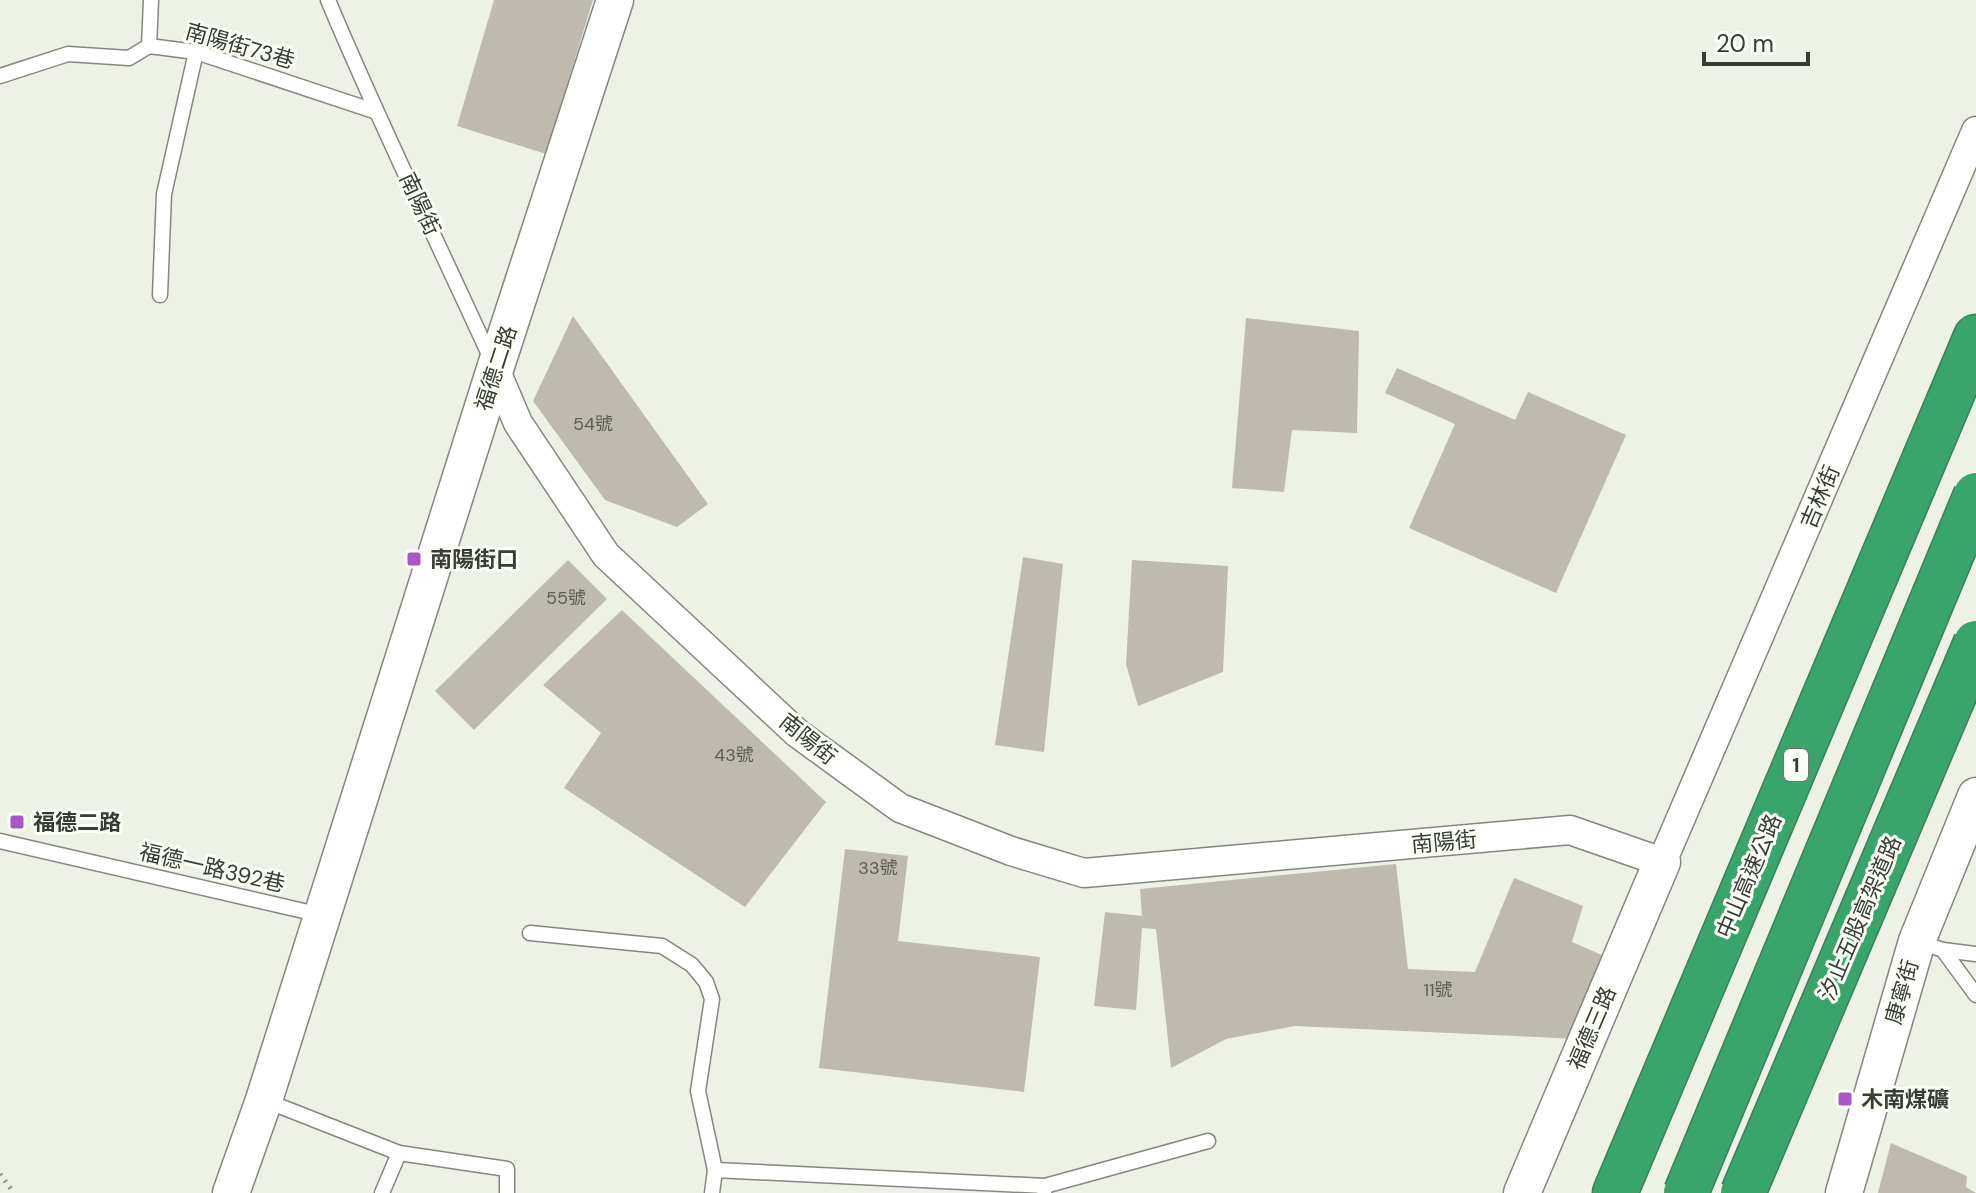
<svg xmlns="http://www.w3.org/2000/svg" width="1976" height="1193" font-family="'DM Sans','Noto Sans TC',sans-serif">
  <rect width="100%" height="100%" fill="#eef2e6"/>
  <g fill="#bfbaaf">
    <path d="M494 0H593L546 154 457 126Z"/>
    <path d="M573 316 708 504 677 527 605 500 533 401Z"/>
    <path d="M1246 318 1359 331 1357 433 1292 430 1284 492 1232 488Z"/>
    <path d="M1397 368 1515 420 1528 392 1626 435 1556 593 1409 528 1455 424 1385 393Z"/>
    <path d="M1023 557 1063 564 1044 752 995 745Z"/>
    <path d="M568 560 607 599 474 730 435 691Z"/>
    <path d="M1132 560 1228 566 1223 672 1138 706 1126 664Z"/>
    <path d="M622 610 826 802 745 907 564 788 601 733 543 685Z"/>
    <path d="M845 849 908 856 898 941 1040 957 1024 1092 819 1068Z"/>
    <path d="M1396 864 1408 969 1475 972 1514 878 1583 906 1572 942 1611 959 1579 1039 1295 1026 1226 1039 1171 1068 1156 929 1142 928 1136 1010 1094 1006 1105 912 1142 916 1140 889Z"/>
    <path d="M1891 1143 1967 1176 1966 1187 1976 1193H1878Z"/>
  </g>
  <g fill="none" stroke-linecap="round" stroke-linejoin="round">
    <g stroke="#84877d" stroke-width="17">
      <g id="service">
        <path d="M328 0C379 122 437 241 492 361"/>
        <path d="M149 46 151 0"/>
        <path d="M0 76 68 54 129 58 149 46 196 52 374 111"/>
        <path d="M160 295 164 194 196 52"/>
        <path d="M0 841 321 915"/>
        <path d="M530 933 662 946 692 965 706 982 712 999 698 1091 715 1170"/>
        <path d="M1917 941 1943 950 1976 995"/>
        <path d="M1943 950 1976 954"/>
        <path d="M264 1100 399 1153 507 1169V1193"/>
        <path d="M1045 1186 1208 1141"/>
        <path d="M382 1193 399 1153"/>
        <path d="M712 1193 715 1170 1045 1186 1044 1193"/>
      </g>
    </g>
    <g stroke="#84877d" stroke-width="31">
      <path id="minor" d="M495 369 518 423 606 555 797 733 900 808 1011 851 1084 873 1570 830 1662 862 1976 131"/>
    </g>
    <g stroke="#84877d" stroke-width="39">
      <g id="tertiary">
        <path d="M231 1193 264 1100 495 369 615 0"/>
        <path d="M1522 1193 1662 862"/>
        <path d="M1844 1193 1917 941 1976 796"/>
      </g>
    </g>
    <g stroke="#3a8058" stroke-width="47">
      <path id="motorway" d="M1615 1193 1976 337"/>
    </g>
    <path stroke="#90938a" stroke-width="5" stroke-dasharray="2 6" stroke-linecap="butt" d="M0 1174 14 1193"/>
    <use href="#service" stroke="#fff" stroke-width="14"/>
    <use href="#minor" stroke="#fff" stroke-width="28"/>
    <use href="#tertiary" stroke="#fff" stroke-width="36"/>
    <use href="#motorway" stroke="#3aa56a" stroke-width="44"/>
    <g stroke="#3a8058" stroke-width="47" stroke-linecap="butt">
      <g id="motorway-bridge">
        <path d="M1686 1193 1976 495"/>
        <path d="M1743 1193 1976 643"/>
      </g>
    </g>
    <use href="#motorway-bridge" stroke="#3aa56a" stroke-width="44"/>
  </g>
  <g fill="#a757c7" stroke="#fbfff5" stroke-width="3">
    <rect x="406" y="551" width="16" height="16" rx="4"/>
    <rect x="9" y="814" width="16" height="16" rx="4"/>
    <rect x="1837" y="1091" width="16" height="16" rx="4"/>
  </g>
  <g text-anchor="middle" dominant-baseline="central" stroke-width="6" stroke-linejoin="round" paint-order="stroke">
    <g font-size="18" fill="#5a5b54">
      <text x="593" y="424">54號</text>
      <text x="566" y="598">55號</text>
      <text x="734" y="755">43號</text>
      <text x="878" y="868">33號</text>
      <text x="1438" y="990">11號</text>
    </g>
    <rect fill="#fbfff5" stroke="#73766f" stroke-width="2" x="1784" y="749" width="24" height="32" rx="6"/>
    <g font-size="20" font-weight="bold" fill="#393b36">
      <text x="1796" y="765">1</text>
    </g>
    <g font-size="22" fill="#393b36" stroke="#fbfff5">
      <text transform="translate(240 46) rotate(16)">南陽街73巷</text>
      <text transform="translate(420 204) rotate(65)">南陽街</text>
      <text transform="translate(496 368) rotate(-72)">福德二路</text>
      <text transform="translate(1820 497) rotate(-67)">吉林街</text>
      <text transform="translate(808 739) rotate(39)">南陽街</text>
      <text transform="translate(1444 842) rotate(-5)">南陽街</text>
      <text transform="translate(212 868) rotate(13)">福德一路392巷</text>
      <text transform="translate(1749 876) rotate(-67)">中山高速公路</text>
      <text transform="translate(1860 918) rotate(-67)">汐止五股高架道路</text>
      <text transform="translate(1902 992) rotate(-74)">康寧街</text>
      <text transform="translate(1592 1028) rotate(-67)">福德三路</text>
    </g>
    <g font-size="22" font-weight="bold" fill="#393b36" stroke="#fbfff5" text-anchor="start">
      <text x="430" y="559">南陽街口</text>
      <text x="33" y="822">福德二路</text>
      <text x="1861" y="1099">木南煤礦</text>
    </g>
  </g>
  <path d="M1704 52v12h104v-12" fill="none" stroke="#393b36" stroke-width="4"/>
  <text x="1716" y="52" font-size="24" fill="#393b36" stroke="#fbfff5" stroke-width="6" paint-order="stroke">20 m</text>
</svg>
